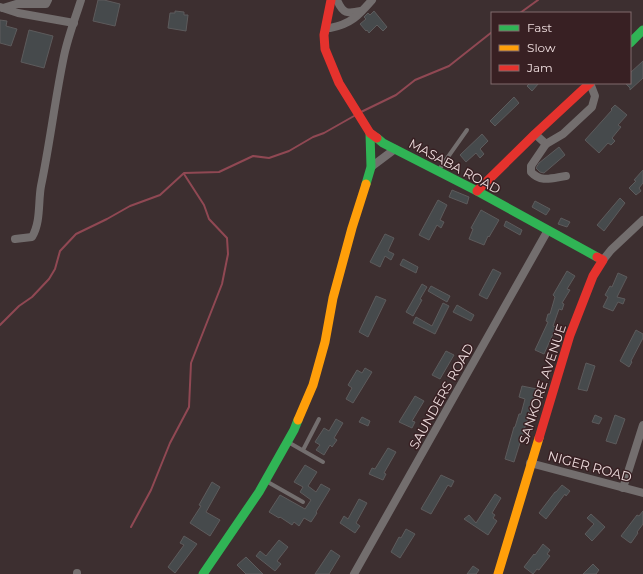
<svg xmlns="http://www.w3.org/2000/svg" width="643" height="574" font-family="Montserrat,sans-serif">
  <rect width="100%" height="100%" fill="#3d2f30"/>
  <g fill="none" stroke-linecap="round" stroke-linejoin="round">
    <g stroke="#904853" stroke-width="2">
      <path d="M520 13 538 0"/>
      <path d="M361 112 396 95 415 80 449 66 492 32"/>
      <path d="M0 325 19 306 32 297 49 279 55 269 60 251 76 234 107 219 130 206 160 195 184 173 219 172 253 156 269 158 289 151 313 137 324 133 354 116"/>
      <path d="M131 527 151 490 170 443 189 407 191 363 222 284 228 254 227 238 209 219 204 205 184 174"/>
    </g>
  </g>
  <g fill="#464a4c" stroke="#5d5b5c">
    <path d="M98 0H104L120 4 115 26 93 21Z"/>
    <path d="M175 11 184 12V15H188L186 31 168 28 170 13H175Z"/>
    <path d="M374 11 387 27 383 31 377 25 369 33 367 30 366 31 360 24 366 19 364 17 368 13 370 15Z"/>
    <path d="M0 20 7 21 6 26 17 29 11 46 0 43Z"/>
    <path d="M29 30 53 36 44 68 21 62Z"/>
    <path d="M643 61V78L630 90V88L625 83H630V73Z"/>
    <path d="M530 83H539L532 91 527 86Z"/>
    <path d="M514 97 519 103 495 126 490 121Z"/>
    <path d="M615 105 627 115 618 125 621 127 612 138 615 141 611 145 608 143 599 153 585 140 612 110 611 109Z"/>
    <path d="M482 134 488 141 480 149 484 154 480 158 476 153 466 162 460 155Z"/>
    <path d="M559 147 565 155 544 173 540 172 536 168 539 163Z"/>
    <path d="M643 170V183L639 188 641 191 636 195 629 188 636 181 634 180Z"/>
    <path d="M452 190 469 197 467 204 449 197Z"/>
    <path d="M620 198 625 203 604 231 597 225Z"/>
    <path d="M438 200 447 205 440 220 444 222 441 228 437 225 429 240 419 235Z"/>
    <path d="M535 201 550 209 546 215 532 207Z"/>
    <path d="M481 210 499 220 489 237 488 236 484 245 469 239 473 229 471 228Z"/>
    <path d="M561 218 570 222 567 227 558 224Z"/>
    <path d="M506 221 522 230 520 235 504 226Z"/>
    <path d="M385 234 394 238 388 251 394 254 391 260 385 256 380 267 370 262Z"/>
    <path d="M403 259 418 267 416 273 400 265Z"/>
    <path d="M493 269 501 273 487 299 479 295Z"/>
    <path d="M567 271 575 276 567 289 570 290 562 303 564 304 562 310 559 309 553 326 556 327 544 354 535 350 548 322 546 321 548 314H550L555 297 553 295Z"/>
    <path d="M618 273 627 277 617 297 625 299 623 304 618 302 613 311 603 307 608 297 605 295 610 286 612 287Z"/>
    <path d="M422 284 427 287 420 299 422 300 413 316 406 312Z"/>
    <path d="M431 286 450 296 447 302 428 291Z"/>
    <path d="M376 296 386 300 368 337 359 332Z"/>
    <path d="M443 303 449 306 435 334 413 323 416 317 432 326Z"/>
    <path d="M457 305 474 315 471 321 453 312Z"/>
    <path d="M636 330 643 334V338L631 361 632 362 629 367 620 361Z"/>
    <path d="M446 351 454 355 440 379 432 375Z"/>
    <path d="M586 363 595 366 587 391 578 389Z"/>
    <path d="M365 368 372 372 353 403 346 399 352 388 348 385 357 370 362 373Z"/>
    <path d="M522 386 537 389 514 462 505 459 514 427H515L519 414H521L525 399 519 397Z"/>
    <path d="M415 396 424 401 412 421 415 422 412 428 399 422Z"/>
    <path d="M595 415 602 418 599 424 592 422Z"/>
    <path d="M615 415 625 419 616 444 606 441Z"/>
    <path d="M362 417 370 421 368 426 359 422Z"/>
    <path d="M336 419 343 423 334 438 337 440 332 447 330 445 324 455 316 450 320 445 315 442 324 428 329 431Z"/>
    <path d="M388 448 396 452 384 473 386 474 383 480 369 474 372 468 375 469Z"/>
    <path d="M305 465 317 472 308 486 316 492 321 484 330 489 316 512 317 513 311 522 304 518 299 526 294 522 292 525 280 517 279 518 269 512 280 495 305 509 311 500 300 492 303 487 294 482Z"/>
    <path d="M441 475 454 481 451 487 448 485 431 514 421 509Z"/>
    <path d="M212 482 220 487 206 512 220 520 210 536 190 523 201 506 199 505Z"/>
    <path d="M562 485 570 491 566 496 565 494 546 519 539 513 555 492H556Z"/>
    <path d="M495 494 501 498 492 513 495 515 493 518 497 521 488 535 464 519 469 515 476 523Z"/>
    <path d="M359 499 367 503 356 523 360 526 355 533 340 523 344 516 348 519Z"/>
    <path d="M643 511V524L637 532 638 533 631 543 629 542 621 536 637 515 639 516Z"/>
    <path d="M591 514 605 527 592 541 585 534 594 524 587 518Z"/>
    <path d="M406 529 415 534 400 558 391 552 399 537 401 538Z"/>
    <path d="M184 536 197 544 175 573 168 567 184 545 180 543Z"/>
    <path d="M279 540 288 547 277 561 281 564 275 571 256 556 260 551 266 556Z"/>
    <path d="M543 544 550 550 547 554 550 556 539 570 537 569 533 574 524 567 534 554 535 555Z"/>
    <path d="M331 550 340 556 329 574H315Z"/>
    <path d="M246 557 263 574H246L237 565Z"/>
    <path d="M593 564 599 570 596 574H583Z"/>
    <path d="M473 566 479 570 476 574H467Z"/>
  </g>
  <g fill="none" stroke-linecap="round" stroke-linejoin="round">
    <g stroke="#736e6e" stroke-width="4">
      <path d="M438 171 467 130"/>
      <path d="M288 442 323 462"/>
      <path d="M303 450 319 419"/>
      <path d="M266 481 303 502"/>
    </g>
    <g stroke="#736e6e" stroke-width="8">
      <path d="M337 0C343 14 347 14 361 11"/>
      <path d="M0 7 18 13 74 23"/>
      <path d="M3 8 16 4H46L48 0"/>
      <path d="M330 28C351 24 358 16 372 0"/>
      <path d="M535 134 546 144 563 134 592 107 595 96 590 83"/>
      <path d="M546 144 531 166V172C541 183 552 178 566 176"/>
      <path d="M371 167 395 149"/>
      <path d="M15 239 32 237C41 222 38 202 41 186 50 143 55 99 64 56 68 37 75 19 81 0"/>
      <path d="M603 260 611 250 643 220"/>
      <path d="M530 463 643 493"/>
      <path d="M623 488 643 425"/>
      <path d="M77 574V573"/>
      <path d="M354 574 548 230"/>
    </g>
    <g stroke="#30b455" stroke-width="9">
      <path d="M630 43 643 30"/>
      <path d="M377 138 383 143 477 191 597 257"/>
      <path d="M366 184 371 167 370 133"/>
      <path d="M203 574 259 492 294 430 298 420"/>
    </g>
    <g stroke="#ff9f0a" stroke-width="9">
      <path d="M298 420 313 385 325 342 333 298 352 228 366 184"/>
      <path d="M498 574 539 438"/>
    </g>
    <g stroke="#e5322d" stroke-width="9">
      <path d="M331 0 324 35 325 49 339 83 370 133 377 138"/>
      <path d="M477 191 535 134 590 83"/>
      <path d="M539 438 570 335 593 276 603 260 597 257"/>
    </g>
  </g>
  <g text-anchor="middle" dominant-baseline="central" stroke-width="3" stroke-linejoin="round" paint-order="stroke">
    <g font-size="13" fill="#eddcdd" stroke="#382023">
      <text transform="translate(455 166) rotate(28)">MASABA ROAD</text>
      <text transform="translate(542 384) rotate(-72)">SANKORE AVENUE</text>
      <text transform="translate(441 396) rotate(-61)">SAUNDERS ROAD</text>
      <text transform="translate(590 466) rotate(15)">NIGER ROAD</text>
    </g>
  </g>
  <rect x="491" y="12" width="140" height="72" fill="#382023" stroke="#806b6d"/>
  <rect x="499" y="25" width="20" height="6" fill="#30b455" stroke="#806b6d"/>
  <text x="527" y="32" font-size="12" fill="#eddcdd">Fast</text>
  <rect x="499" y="45" width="20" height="6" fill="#ff9f0a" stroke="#806b6d"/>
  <text x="527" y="52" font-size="12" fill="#eddcdd">Slow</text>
  <rect x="499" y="65" width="20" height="6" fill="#e5322d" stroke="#806b6d"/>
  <text x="527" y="72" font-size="12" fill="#eddcdd">Jam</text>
</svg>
